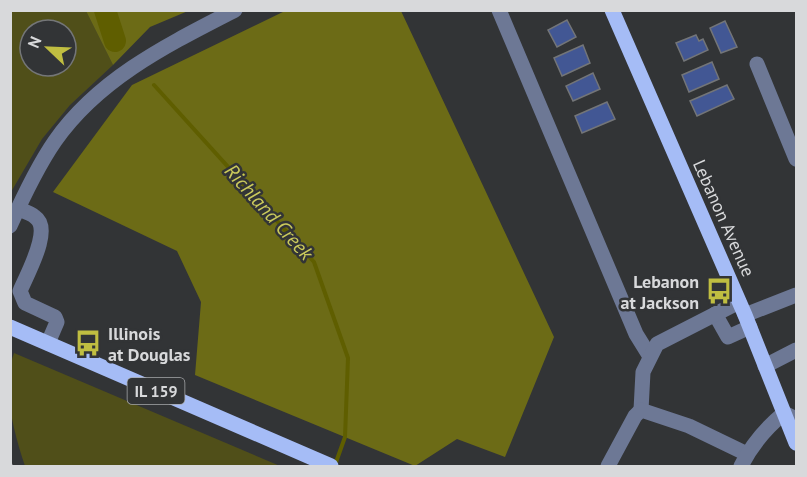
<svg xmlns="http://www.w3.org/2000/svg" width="807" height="477" font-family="'PT Sans',sans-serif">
  <rect width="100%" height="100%" fill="#323436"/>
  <g fill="#504f19" fill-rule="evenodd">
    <path d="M11 11H86L113 65 70 105 42 139 11 192ZM30 30H66V66H30Z"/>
    <path d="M14 353 280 466H25C14 433 1 387 14 353Z"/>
  </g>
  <g fill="#6c6b16">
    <path d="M287 10 401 11 554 337 505 457 457 439 415 466 195 375 201 302 177 251 53 192 132 85Z"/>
    <path d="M86 11H188L150 27 113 65Z"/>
  </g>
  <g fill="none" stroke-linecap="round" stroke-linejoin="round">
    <path stroke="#5f5e00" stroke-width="4" d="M154 85 314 262 348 358 345 437 335 465"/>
    <path stroke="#5f5e00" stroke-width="22" d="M105 10 115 41"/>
  </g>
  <g fill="#425794" stroke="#737578" stroke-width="1.5">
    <path d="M567 20 576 37 557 47 548 30Z"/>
    <path d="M725 21 737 47 721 53 710 28Z"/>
    <path d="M696 35 699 41 703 39 708 50 684 61 676 43Z"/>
    <path d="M583 45 590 63 562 76 554 58Z"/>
    <path d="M712 62 719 79 689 92 682 75Z"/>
    <path d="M593 73 600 89 573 101 566 86Z"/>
    <path d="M727 85 734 99 697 116 690 101Z"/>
    <path d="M607 102 615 119 582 133 575 116Z"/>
  </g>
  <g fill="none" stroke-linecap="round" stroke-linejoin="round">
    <g stroke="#6d7895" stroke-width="15">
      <path d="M499 10 636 334 649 355"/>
      <path d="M757 64 796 159"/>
      <path d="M18 209C23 211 31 213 35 217 53 229 27 274 20 291L25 303 55 317 57 322 48 343"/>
      <path d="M10 226C23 197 37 167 55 141 99 78 169 44 235 10"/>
      <path d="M715 314 728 337 750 327"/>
      <path d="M745 315 796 295"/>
      <path d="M765 366 796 350"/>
      <path d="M641 410 643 372 657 344 739 302"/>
      <path d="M608 466 635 416 641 410 689 426 747 454"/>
      <path d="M741 466C751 446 766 428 784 413L796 419"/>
    </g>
    <g stroke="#a5bcf6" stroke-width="15">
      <path d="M612 10 745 315 796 443"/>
      <path d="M10 327 331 466"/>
    </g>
    <path stroke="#8c8e90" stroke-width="4" stroke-dasharray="3 6" stroke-linecap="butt" d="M10 464 11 466"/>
  </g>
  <defs>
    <g id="bus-bare" transform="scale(2.07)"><path d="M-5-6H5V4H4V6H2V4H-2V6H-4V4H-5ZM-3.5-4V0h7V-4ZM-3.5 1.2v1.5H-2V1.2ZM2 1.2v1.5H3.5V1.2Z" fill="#c0be41" stroke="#323436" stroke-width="2.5" paint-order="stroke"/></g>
  </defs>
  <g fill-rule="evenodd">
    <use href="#bus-bare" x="719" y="291"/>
    <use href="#bus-bare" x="88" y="343"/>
  </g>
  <g text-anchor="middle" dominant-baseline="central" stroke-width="5" stroke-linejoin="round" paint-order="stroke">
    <rect fill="#323436" stroke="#a6a8aa" stroke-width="1.5" x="127.5" y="378" width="57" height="26" rx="4.5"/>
    <g font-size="16" font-weight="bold" fill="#d8d9db">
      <text x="156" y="391">IL 159</text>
    </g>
    <g font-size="18" fill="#d8d9db" stroke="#323436">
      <text transform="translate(724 218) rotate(66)">Lebanon Avenue</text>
    </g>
    <g font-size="18" font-weight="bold" fill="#d8d9db" stroke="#323436" text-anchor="end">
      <text x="699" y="281">Lebanon<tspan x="699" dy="21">at Jackson</tspan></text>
      <text x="108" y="333" text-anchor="start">Illinois<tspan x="108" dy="21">at Douglas</tspan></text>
    </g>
    <g font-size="20" font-style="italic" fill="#cbca5c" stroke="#323436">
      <text transform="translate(269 212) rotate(48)">Richland Creek</text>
    </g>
  </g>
  <rect width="807" height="477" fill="none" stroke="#d8d9db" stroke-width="24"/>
  <g transform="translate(48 48) rotate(293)"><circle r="28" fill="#323436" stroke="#747678" stroke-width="1.5"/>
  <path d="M0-4.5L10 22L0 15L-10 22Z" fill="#c0be41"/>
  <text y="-9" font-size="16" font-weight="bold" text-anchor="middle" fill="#d8d9db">N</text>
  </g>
</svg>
